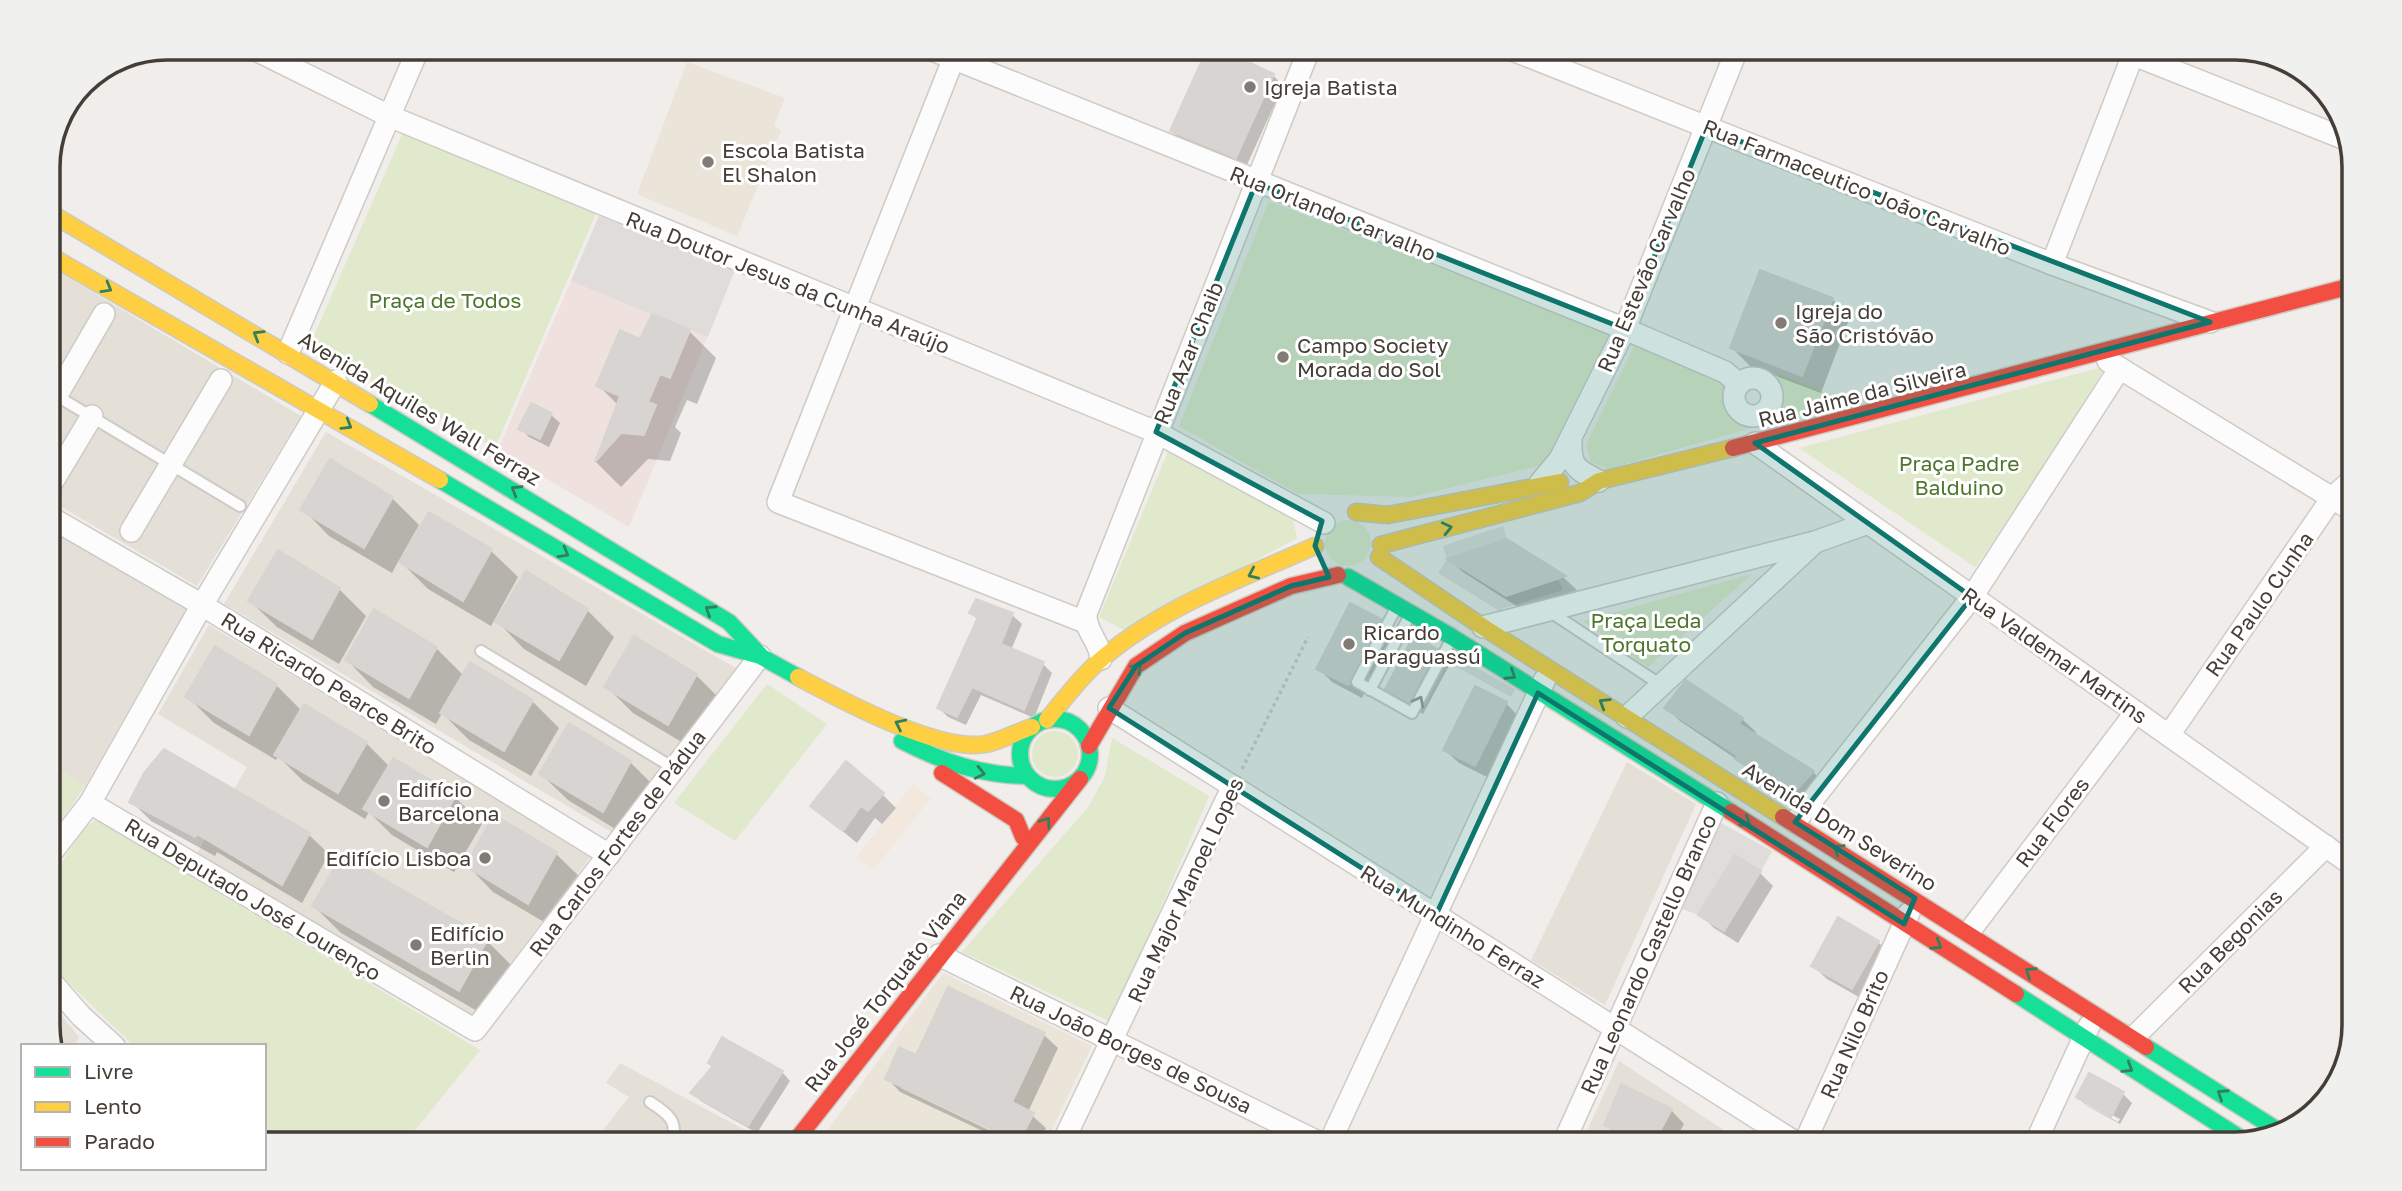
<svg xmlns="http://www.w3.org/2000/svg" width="2402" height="1191" font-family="'Golos Text',sans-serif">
  <rect width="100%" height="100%" fill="#f0edea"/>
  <g fill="#e4dfd7">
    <path d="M47 265 301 416 197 586 48 499Z"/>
    <path d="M326 432 736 668 613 833 224 604Z"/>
    <path d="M48 530 186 610 85 786 48 763Z"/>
    <path d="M209 625 591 856 471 1016 197 853 247 767 158 714Z"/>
    <path d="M1627 762 1696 804 1605 1005 1531 960Z"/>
    <path d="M48 999 79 1037 74 1046H52L48 1033Z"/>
    <path d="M1619 1061 1745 1144H1581Z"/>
    <path d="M620 1063 771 1144H592L629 1097 606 1083Z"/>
  </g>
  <path fill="#f2e8dd" d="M913 784 931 798 874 869 856 858Z"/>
  <g fill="#eae4d9">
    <path d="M687 62 785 98 774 126 781 130 737 236 637 194Z"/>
    <path d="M943 973 1092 1046 1045 1144H817Z"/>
  </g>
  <path fill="#efe1de" d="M599 216 735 270 629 527 498 450Z"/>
  <g fill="#e0e9cb">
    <path d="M404 130 598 209 495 448 314 351 313 338Z"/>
    <path d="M1269 201 1612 335 1546 464 1412 497 1298 494 1179 426Z"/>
    <path d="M1636 342 1728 384C1729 392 1726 399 1729 406 1739 427 1770 428 1779 407 1785 394 1777 386 1778 374L1845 401 1608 469 1591 462 1586 445Z"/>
    <path d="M2106 366 2030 489 1975 567 1799 448Z"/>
    <path d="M1170 447 1293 520 1297 538 1126 631 1099 617Z"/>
    <circle cx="1348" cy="543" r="23"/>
    <path d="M1752 574 1648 667 1583 621Z"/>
    <path d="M767 684 827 724 735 841 674 803Z"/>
    <circle cx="1055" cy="754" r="23"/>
    <path d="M1112 738 1209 796 1111 1022 962 952 1089 806 1105 776Z"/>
    <path d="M48 763 85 786 48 839Z"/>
    <path d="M97 820 480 1050 404 1144H264V1046H134L48 963V884L84 828Z"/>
  </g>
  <g fill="#dfdcda">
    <path d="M599 216 735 270 708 337 571 281Z"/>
    <path d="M1503 526 1507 539 1448 559 1506 596 1558 579 1563 590 1498 610 1438 573 1447 559 1443 546Z"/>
    <path d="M1389 627 1398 633 1375 678 1365 672Z"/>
    <path d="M1450 653 1515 689 1511 697 1446 661Z"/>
    <path d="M1721 823 1772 851 1761 871 1698 915 1680 908Z"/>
  </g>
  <g fill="#0003" fill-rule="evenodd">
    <path d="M1273 75 1283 86 1246 167 1182 142 1172 131Z"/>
    <path d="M1832 299 1850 317 1821 393 1750 366 1732 348Z"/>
    <path d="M689 331 716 358 697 404 687 400 675 427 681 433 670 461 648 459 621 487 595 461 618 405 598 385 641 341Z"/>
    <path d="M551 415 560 423 549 447 529 437 520 428Z"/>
    <path d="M392 498 419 525 402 555 491 551 518 577 491 626 428 589 399 560 392 573 329 536 303 509Z"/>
    <path d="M1507 541 1564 578 1577 590 1521 609 1463 572 1450 560Z"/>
    <path d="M526 574 587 610 614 637 586 686 524 649 498 622Z"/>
    <path d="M339 589 366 616 339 664 277 627 250 601Z"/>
    <path d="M977 601 1012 615 1022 624 1011 650 1043 664 1052 673 1034 718 981 695 966 725 948 717 939 708 978 620 971 613Z"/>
    <path d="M1380 620 1394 634 1362 698 1332 682 1319 669Z"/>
    <path d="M436 648 464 676 532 701 559 728 531 776 469 740 442 713 436 724 373 687 347 660Z"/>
    <path d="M1436 650 1450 664 1423 714 1401 702 1387 688Z"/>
    <path d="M696 675 723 702 695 750 633 713 606 686Z"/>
    <path d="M276 685 302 711 366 743 390 767 455 797 482 824 454 872 392 835 369 812 365 819 303 781 278 756 276 760 214 723 187 696Z"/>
    <path d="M1506 703 1519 717 1489 778 1459 763 1445 750Z"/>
    <path d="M1666 708 1742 719 1756 732 1754 735 1813 772 1826 785 1807 807 1680 721Z"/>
    <path d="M164 751 309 835 329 854 302 903 217 852 215 856 151 821 131 801Z"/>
    <path d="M630 762 657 789 630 838 568 800 541 774Z"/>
    <path d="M882 794 896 808 882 824 875 818 857 843 812 806Z"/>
    <path d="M495 817 556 854 583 880 556 929 493 892 467 865Z"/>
    <path d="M1760 873 1773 886 1738 943 1714 928 1701 915Z"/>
    <path d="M314 906 487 941 514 968 486 1016 341 933Z"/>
    <path d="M1878 942 1892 956 1866 1001 1827 979 1813 966Z"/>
    <path d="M1044 1035 1058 1048 1028 1112 1046 1128 1038 1144H1026L901 1084V1088L1018 1144H1010L900 1092 887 1078 916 1057Z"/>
    <path d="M782 1072 790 1081 757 1133 701 1101 693 1093Z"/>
    <path d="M2089 1076 2123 1094 2132 1103 2120 1124 2087 1106 2078 1097ZM2086 1101 2120 1119 2118 1122 2086 1105Z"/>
    <path d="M1671 1110 1684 1124 1673 1144H1632L1620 1138 1606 1124Z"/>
  </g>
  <g fill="#d8d4d1" stroke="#d8d4d0" stroke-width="2">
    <path d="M1208 47H1217L1274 74 1236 158 1170 131Z"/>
    <path d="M1760 270 1833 298 1802 376 1730 348Z"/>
    <path d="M652 314 690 330 670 378 660 374 648 402 656 405 644 435 621 433 595 462 620 396 596 386 620 330 640 339Z"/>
    <path d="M531 403 552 413 540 439 518 429Z"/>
    <path d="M330 459 393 497 364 548 300 510Z"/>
    <path d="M429 512 492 549 463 601 399 562Z"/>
    <path d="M1507 539 1566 576 1506 596 1447 559Z"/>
    <path d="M278 550 340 588 312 639 248 601Z"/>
    <path d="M526 571 588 609 559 660 495 622Z"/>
    <path d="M976 599 1013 613 1001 644 1044 662 1024 710 972 687 957 717 937 708 978 617 969 613Z"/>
    <path d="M1350 603 1381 619 1348 685 1316 669Z"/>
    <path d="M374 609 437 647 409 698 345 660Z"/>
    <path d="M1414 635 1437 649 1409 702 1385 689Z"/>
    <path d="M634 636 697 674 668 725 604 687Z"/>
    <path d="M215 646 277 684 249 735 185 697Z"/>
    <path d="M470 662 533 700 504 751 440 713Z"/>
    <path d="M1686 680 1743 718 1739 724 1814 771 1792 795 1735 759 1738 756 1664 708Z"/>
    <path d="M1475 686 1507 702 1475 766 1443 750Z"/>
    <path d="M304 704 367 742 338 793 274 755Z"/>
    <path d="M569 723 631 761 603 812 539 774Z"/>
    <path d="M164 749 310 833 282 885 197 834 195 837 129 802 144 773Z"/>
    <path d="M393 758 456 795 427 847 363 809Z"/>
    <path d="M846 761 884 793 868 811 861 806 843 831 810 806Z"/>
    <path d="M494 815 557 852 528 904 465 866Z"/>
    <path d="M342 855 488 939 459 991 312 906Z"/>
    <path d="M1735 855 1761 871 1724 931 1698 915Z"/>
    <path d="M1838 917 1879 941 1852 989 1811 966Z"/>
    <path d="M948 987 1045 1033 1012 1102 1034 1113 1019 1142 885 1079 899 1047 916 1055Z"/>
    <path d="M722 1037 783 1071 748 1126 690 1093 713 1066 708 1063Z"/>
    <path d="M2089 1073 2124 1092 2111 1117 2076 1097Z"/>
    <path d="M1621 1084 1672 1109 1653 1144H1643L1604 1125Z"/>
  </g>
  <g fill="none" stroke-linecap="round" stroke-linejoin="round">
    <g stroke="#cecbc7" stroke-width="14">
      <g id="lane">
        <path d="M47 390 240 506"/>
        <path d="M1397 606 1357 682 1412 713 1451 640"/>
        <path d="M1549 611 1661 685"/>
        <path d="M481 651 667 764"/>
        <path d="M1370 690 1410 615"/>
        <path d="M650 1102C667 1113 681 1122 670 1144"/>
      </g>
    </g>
    <g stroke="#cecbc7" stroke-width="24">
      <g id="street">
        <path d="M250 47 389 116 1156 432 1324 523"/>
        <path d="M925 47 1625 329 1725 372 1739 384"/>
        <path d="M1505 47 2052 264 2210 322"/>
        <path d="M2114 47 2348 140"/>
        <path d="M953 60 778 502 1085 622"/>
        <path d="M2052 264 2136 47"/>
        <path d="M288 353 419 47"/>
        <path d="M2108 361 2355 512"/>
        <circle cx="1753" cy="397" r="19"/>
        <path d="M57 395 104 314"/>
        <path d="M1571 439C1570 466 1575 469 1599 481"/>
        <path d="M1755 443 2355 867"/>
        <path d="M1540 483 1560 459 1625 329 1738 47"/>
        <path d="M50 486 92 416"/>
        <path d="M48 516 202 605 609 855"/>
        <path d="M131 531 221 380"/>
        <path d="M1483 627 1815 542 1868 523"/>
        <path d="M1101 659C1100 641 1085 632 1086 614L1310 47"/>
        <path d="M1109 708 1798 1144"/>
        <path d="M1627 717 1813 544"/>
        <path d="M2169 735 2332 498 2355 477"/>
        <path d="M90 803 475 1030 760 656"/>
        <path d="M1795 822 1972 597 2120 368"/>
        <path d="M48 857 90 803 202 605 336 381"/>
        <path d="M1969 932 2136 712"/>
        <path d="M939 955 1322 1144"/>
        <path d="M48 978 81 1016 114 1046"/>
        <path d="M2134 1037 2326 846"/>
        <path d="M1062 1144 1233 786"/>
        <path d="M1329 1144 1545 679"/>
        <path d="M1563 1144 1717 803"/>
        <path d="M1804 1144 1909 913"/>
        <path d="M2035 1144 2089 1026"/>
      </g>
    </g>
    <g stroke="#cecac1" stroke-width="19">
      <g id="fast">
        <path d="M370 404 729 622 760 655"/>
        <path d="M440 480 718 644 760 656 798 677"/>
        <path d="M1348 577 1452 637 1731 812"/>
        <circle cx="1055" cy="754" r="35"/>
        <path d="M902 741C943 762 980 775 1026 776"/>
        <path d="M2016 994 2245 1141"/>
        <path d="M2146 1047 2279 1131"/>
      </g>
    </g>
    <g stroke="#cecac1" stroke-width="19">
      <g id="slow">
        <path d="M47 211 370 404"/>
        <path d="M47 254 440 480"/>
        <path d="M1356 512 1388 515 1560 482"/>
        <path d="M1381 545 1580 493 1599 481 1733 448"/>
        <path d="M1379 557 1483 627 1783 817"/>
        <path d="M798 677C841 700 939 753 986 744 1001 741 1017 732 1032 727"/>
        <path d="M1047 720C1063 701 1078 680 1097 663 1158 608 1241 579 1315 546"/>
      </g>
    </g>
    <g stroke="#cecac1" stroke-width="19">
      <g id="jam">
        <path d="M1733 448 2355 285"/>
        <path d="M1089 746 1136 666 1185 633 1291 586 1338 575"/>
        <path d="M942 773 1016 820 1023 837"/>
        <path d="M1731 812 2016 994"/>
        <path d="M1783 817 2146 1047"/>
        <path d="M793 1144 1080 779"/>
      </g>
    </g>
    <path stroke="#d0cdcb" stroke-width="3.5" stroke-dasharray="3.5 3.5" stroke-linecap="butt" d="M1242 769 1308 637"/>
    <use href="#lane" stroke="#fdfcfc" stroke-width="10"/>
    <use href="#street" stroke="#fdfcfc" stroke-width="21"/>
    <use href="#fast" stroke="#16e098" stroke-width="16"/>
    <use href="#slow" stroke="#ffcf43" stroke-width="16"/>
    <use href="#jam" stroke="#f24e42" stroke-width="16"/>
  </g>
  <defs><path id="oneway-chevron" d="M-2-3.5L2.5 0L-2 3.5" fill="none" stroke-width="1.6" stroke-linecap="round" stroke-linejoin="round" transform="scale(1.75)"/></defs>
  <g stroke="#327f5d">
    <use href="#oneway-chevron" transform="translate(107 288) rotate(30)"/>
    <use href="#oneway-chevron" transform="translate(258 335) rotate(-149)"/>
    <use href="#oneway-chevron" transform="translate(347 425) rotate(31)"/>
    <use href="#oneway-chevron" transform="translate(516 490) rotate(-149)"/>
    <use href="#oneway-chevron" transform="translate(1447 528) rotate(-13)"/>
    <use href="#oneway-chevron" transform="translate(564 553) rotate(30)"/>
    <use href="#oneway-chevron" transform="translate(1253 574) rotate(156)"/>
    <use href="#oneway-chevron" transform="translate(710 610) rotate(-147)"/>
    <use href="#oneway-chevron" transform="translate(1137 668) rotate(-46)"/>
    <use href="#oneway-chevron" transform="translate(1511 675) rotate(33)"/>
    <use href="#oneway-chevron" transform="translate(1604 703) rotate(-148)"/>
    <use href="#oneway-chevron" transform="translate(900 724) rotate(-154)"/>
    <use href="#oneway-chevron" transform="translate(980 773) rotate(13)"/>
    <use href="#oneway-chevron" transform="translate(1046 822) rotate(-54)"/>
    <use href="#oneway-chevron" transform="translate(1746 822) rotate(33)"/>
    <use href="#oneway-chevron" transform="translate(1838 849) rotate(-148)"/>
    <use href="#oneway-chevron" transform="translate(1937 945) rotate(33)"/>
    <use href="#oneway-chevron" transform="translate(2030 972) rotate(-147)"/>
    <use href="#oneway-chevron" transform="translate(2128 1068) rotate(32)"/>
    <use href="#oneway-chevron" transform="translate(2222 1094) rotate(-147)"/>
  </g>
  <use stroke="#a19d99" href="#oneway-chevron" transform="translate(1419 701) rotate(-62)"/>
  <path fill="#0f766e" fill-opacity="0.2" stroke="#0f766e" stroke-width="5" stroke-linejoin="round" d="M1706 128 2210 322 1755 443 1972 597 1795 822 1915 898 1904 924 1538 693 1436 915 1109 708 1136 666 1185 633 1291 586 1329 577 1315 546 1322 521 1156 432 1256 183 1625 329Z"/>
  <g fill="#817b75" stroke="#fff" stroke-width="2.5">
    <circle cx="1250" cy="87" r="7"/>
    <circle cx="708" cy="162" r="7"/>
    <circle cx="1781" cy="323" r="7"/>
    <circle cx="1283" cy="357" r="7"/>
    <circle cx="1349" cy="644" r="7"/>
    <circle cx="384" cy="801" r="7"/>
    <circle cx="485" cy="858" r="7"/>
    <circle cx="416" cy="945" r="7"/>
  </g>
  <g text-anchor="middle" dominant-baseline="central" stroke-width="6" stroke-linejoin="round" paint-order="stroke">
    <g font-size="21" fill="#453e36" stroke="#fff" text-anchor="start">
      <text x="1264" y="87">Igreja Batista</text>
      <text x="722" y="150">Escola Batista<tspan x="722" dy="24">El Shalon</tspan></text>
      <text x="1795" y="311">Igreja do<tspan x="1795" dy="24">São Cristóvão</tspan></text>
      <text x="1297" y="345">Campo Society<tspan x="1297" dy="24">Morada do Sol</tspan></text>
      <text x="1363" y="632">Ricardo<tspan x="1363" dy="24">Paraguassú</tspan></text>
      <text x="398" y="789">Edifício<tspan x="398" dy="24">Barcelona</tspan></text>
      <text x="471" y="858" text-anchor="end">Edifício Lisboa</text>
      <text x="430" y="933">Edifício<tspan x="430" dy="24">Berlin</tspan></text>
    </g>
    <g font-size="21" fill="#453e36" stroke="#fff">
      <text transform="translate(1857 187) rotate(22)">Rua Farmaceutico João Carvalho</text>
      <text transform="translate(1333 213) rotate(22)">Rua Orlando Carvalho</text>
      <text transform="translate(1646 270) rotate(-67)">Rua Estevão Carvalho</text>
      <text transform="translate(788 282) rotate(22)">Rua Doutor Jesus da Cunha Araújo</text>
      <text transform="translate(1188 353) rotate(-68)">Rua Azar Chaib</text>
      <text transform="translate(1862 394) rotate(-14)">Rua Jaime da Silveira</text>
      <text transform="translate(420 408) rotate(31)">Avenida Aquiles Wall Ferraz</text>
      <text transform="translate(2259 604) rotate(-55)">Rua Paulo Cunha</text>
      <text transform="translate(2055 655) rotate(35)">Rua Valdemar Martins</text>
      <text transform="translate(329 683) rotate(32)">Rua Ricardo Pearce Brito</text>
      <text transform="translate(2052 822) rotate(-53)">Rua Flores</text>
      <text transform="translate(1840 826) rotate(32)">Avenida Dom Severino</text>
      <text transform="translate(617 843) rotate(-53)">Rua Carlos Fortes de Pádua</text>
      <text transform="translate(1185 890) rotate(-65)">Rua Major Manoel Lopes</text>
      <text transform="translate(253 899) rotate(31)">Rua Deputado José Lourenço</text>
      <text transform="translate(1453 926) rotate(32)">Rua Mundinho Ferraz</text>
      <text transform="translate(2230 941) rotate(-45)">Rua Begonias</text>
      <text transform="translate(1648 954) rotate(-66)">Rua Leonardo Castello Branco</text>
      <text transform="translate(885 991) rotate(-52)">Rua José Torquato Viana</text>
      <text transform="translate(1854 1034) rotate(-66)">Rua Nilo Brito</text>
      <text transform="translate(1131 1049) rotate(26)">Rua João Borges de Sousa</text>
    </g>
    <g font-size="21" fill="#4d752b" stroke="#fff">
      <text x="445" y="300">Praça de Todos</text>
      <text x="1959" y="463">Praça Padre<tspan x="1959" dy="24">Balduino</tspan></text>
      <text x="1646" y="620">Praça Leda<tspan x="1646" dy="24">Torquato</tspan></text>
    </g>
  </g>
  <path d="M0 0H2402V1191H0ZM167 60H2235A107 107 0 0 1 2342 167V1025A107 107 0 0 1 2235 1132H167A107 107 0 0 1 60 1025V167A107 107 0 0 1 167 60Z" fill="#f0f0ef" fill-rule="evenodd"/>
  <path fill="none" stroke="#453e36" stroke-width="3.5" d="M167 60H2235A107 107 0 0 1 2342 167V1025A107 107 0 0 1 2235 1132H167A107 107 0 0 1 60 1025V167A107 107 0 0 1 167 60Z"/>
  <rect x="21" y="1044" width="245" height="126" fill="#ffffff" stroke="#b5b2af" stroke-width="2"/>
  <rect x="35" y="1067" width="35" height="10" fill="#16e098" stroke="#b5b2af" stroke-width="2"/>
  <text x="84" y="1079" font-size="21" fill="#453e36">Livre</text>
  <rect x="35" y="1102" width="35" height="10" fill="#ffcf43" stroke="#b5b2af" stroke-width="2"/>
  <text x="84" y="1114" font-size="21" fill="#453e36">Lento</text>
  <rect x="35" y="1137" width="35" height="10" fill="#f24e42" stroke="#b5b2af" stroke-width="2"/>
  <text x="84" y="1149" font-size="21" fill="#453e36">Parado</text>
</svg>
